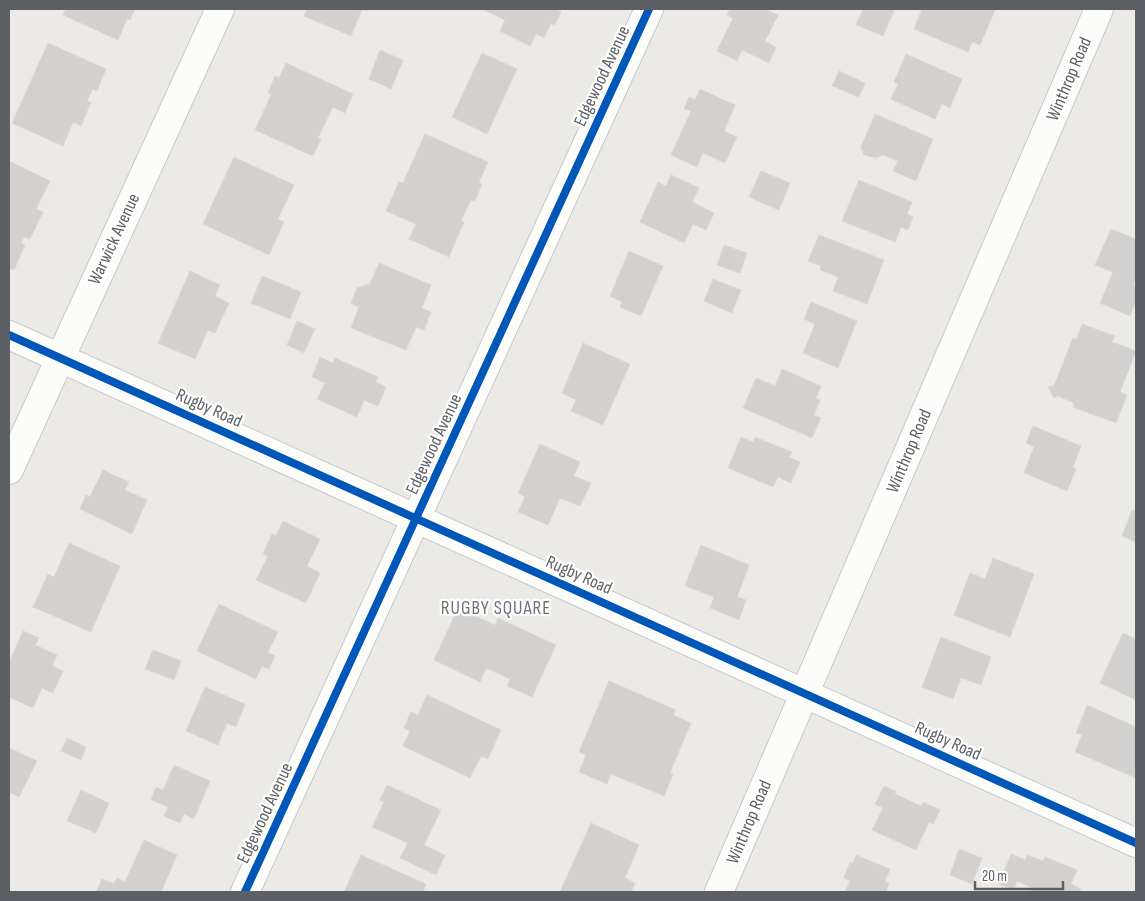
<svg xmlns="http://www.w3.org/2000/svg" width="1145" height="901" font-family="'Sofia Sans Condensed',sans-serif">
  <rect width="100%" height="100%" fill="#ebeae6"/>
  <g fill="#d2d1cf" stroke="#dad9d6">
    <path d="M66 9H135L130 20 127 19 118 40 63 15Z"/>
    <path d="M307 9H369L368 11 362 9 351 36 304 16Z"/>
    <path d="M482 9H556L561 12 555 25 551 23 544 38 536 34 530 46 500 31 505 20Z"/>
    <path d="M730 9H764L778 15 765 41 776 47 769 63 742 50 737 61 717 51 733 18 727 15Z"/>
    <path d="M863 9H889L894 11 883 36 856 25Z"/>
    <path d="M922 9H992L995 10 980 45 972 42 968 52 914 29Z"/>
    <path d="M48 43 106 69 97 91 93 89 87 101 91 102 81 126 73 122 63 146 12 123Z"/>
    <path d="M380 50 403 60 391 89 369 79Z"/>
    <path d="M482 53 517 69 487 134 452 117Z"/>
    <path d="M906 54 962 79 950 108 942 104 935 119 891 99 898 84 894 82Z"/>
    <path d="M286 63 353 94 345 113 333 107 318 138 321 139 313 156 255 130 271 95 268 93 275 76 279 78Z"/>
    <path d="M839 71 865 83 859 97 832 86Z"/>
    <path d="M700 89 735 105 724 131 737 137 725 163 703 153 697 167 671 155 691 111 684 109 689 97 695 100Z"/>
    <path d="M875 114 933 139 916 181 893 171 898 161 883 155 876 158 864 155 861 147Z"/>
    <path d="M425 134 488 162 479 182 482 184 475 201 471 200 461 221 464 222 449 257 409 239 416 224 386 211 399 182 403 183Z"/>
    <path d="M234 157 294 185 278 219 284 222 269 255 203 224Z"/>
    <path d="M9 161 50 181 36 209 43 212 30 239 24 237 21 243 25 245 14 270 9 268Z"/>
    <path d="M761 171 790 183 779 210 749 197Z"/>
    <path d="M671 175 699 188 692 202 714 213 706 230 693 224 684 243 640 222 658 182 666 186Z"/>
    <path d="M859 180 912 202 907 214 913 217 908 230 901 227 895 242 842 221Z"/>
    <path d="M1111 229 1136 239V279L1133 285 1136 287V301L1130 316 1100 303 1113 272 1095 265Z"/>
    <path d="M819 235 884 260 867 304 833 291 838 277 820 270 821 266 808 261Z"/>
    <path d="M724 245 747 253 740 273 717 265Z"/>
    <path d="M629 251 663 266 641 316 620 307 622 302 610 296Z"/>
    <path d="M379 263 431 285 422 308 431 312 424 330 416 327 406 350 351 328 359 307 351 303 357 288 370 284Z"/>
    <path d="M190 271 220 285 215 296 229 303 215 333 208 330 195 359 158 343Z"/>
    <path d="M262 276 301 292 290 319 251 303Z"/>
    <path d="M713 279 741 290 732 313 704 301Z"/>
    <path d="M811 302 857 321 838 368 803 353 815 324 804 319Z"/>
    <path d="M297 321 315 329 304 353 287 345Z"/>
    <path d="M1082 324 1115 336 1112 342 1136 351 1120 392 1127 395 1116 423 1073 407 1074 403 1058 396 1054 398 1048 387 1054 386 1073 338 1076 340Z"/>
    <path d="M583 343 630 364 603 425 571 411 576 400 562 393Z"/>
    <path d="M320 357 333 363 335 358 378 377 376 382 386 387 378 406 364 400 357 417 317 399 325 383 312 377Z"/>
    <path d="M782 369 821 386 816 398 820 400 814 415 821 418 812 438 743 408 756 378 775 386Z"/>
    <path d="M1033 426 1081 446 1073 467 1076 469 1067 491 1024 473 1034 447 1026 443Z"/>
    <path d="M741 437 753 442 755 437 792 452 789 457 800 462 791 483 778 477 773 487 728 468Z"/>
    <path d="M540 444 580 462 574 476 591 483 580 506 560 498 548 525 518 512 525 497 518 493Z"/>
    <path d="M103 470 129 482 125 490 147 500 132 534 80 509 86 495 90 497Z"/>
    <path d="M1132 510 1136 512V542L1122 536Z"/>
    <path d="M283 521 320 539 307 566 320 573 306 603 256 580 268 556 263 554 272 534 276 536Z"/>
    <path d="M69 543 120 566 91 632 33 607 48 574 54 577Z"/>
    <path d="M701 545 749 565 737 597 746 600 739 620 710 608 714 597 685 586Z"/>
    <path d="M993 558 1034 574 1010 637 954 615 970 573 985 579Z"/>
    <path d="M219 604 278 632 268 652 275 656 269 669 262 666 256 679 197 651Z"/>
    <path d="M458 608 495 625 498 618 556 645 532 697 507 686 510 679 486 668 480 682 434 660Z"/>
    <path d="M23 631 39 638 35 645 57 655 52 666 63 671 53 693 42 688 33 708 9 697V663Z"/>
    <path d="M1123 633 1136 639V700L1100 683Z"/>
    <path d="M941 637 991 657 981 685 961 678 953 699 922 687Z"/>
    <path d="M153 650 181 661 174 680 145 669Z"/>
    <path d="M609 681 676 710 673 715 691 723 670 773 673 774 664 796 611 774 607 784 579 772 586 755 579 752Z"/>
    <path d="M205 687 245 704 236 727 227 723 218 745 186 731Z"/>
    <path d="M427 695 501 730 488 759 481 756 470 778 403 746 410 731 404 728 411 712 418 715Z"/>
    <path d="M1087 705 1136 727V778L1075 752 1082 735 1076 733Z"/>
    <path d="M67 738 86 747 81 760 61 751Z"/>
    <path d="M9 748 37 761 19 797 9 792Z"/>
    <path d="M174 765 210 781 194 819 184 814 180 823 164 816 168 807 151 800 156 787 163 790Z"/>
    <path d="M387 785 441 810 424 845 445 855 436 875 400 858 408 843 372 827 384 802 380 800Z"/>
    <path d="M884 786 896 791 895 794 921 806 923 802 940 810 933 824 929 822 916 850 872 830 883 808 875 804Z"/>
    <path d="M81 790 109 803 96 833 67 821Z"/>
    <path d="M591 823 639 845 625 878 635 883 631 892H560Z"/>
    <path d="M144 840 177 855 161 892H96L102 879 114 884 117 878 125 882Z"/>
    <path d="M959 849 982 858 972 884 950 875Z"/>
    <path d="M1011 854 1025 860 1027 855 1043 861 1045 857 1077 870 1071 884 1081 889 1079 892H1030L1032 888 1017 881 1014 890 999 884Z"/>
    <path d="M361 855 426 884 423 892H344Z"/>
    <path d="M856 855 890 869 885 881 889 883 886 892H845L850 881 844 878 850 862 853 863Z"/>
  </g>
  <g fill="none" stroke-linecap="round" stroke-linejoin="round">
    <g stroke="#c8c8c8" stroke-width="30">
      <g id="street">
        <path d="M9 335 1136 843"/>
        <path d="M9 470 220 9"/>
        <path d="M245 892 649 9"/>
        <path d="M719 892 1099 9"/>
      </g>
    </g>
    <use href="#street" stroke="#fcfcfb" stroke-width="28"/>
    <g stroke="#fff" stroke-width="11">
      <g id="cycleway">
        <path d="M9 335 1136 843"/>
        <path d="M245 892 649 9"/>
      </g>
    </g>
    <use href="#cycleway" stroke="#0057b8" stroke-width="8"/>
  </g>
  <g text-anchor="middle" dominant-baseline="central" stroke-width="4.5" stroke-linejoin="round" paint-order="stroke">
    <g font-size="18" fill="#5c5f63" stroke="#fff">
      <text transform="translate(602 76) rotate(-65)">Edgewood Avenue</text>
      <text transform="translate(1069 79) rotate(-67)">Winthrop Road</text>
      <text transform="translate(114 239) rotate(-65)">Warwick Avenue</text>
      <text transform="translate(209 408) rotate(24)">Rugby Road</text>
      <text transform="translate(434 444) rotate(-65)">Edgewood Avenue</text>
      <text transform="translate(909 451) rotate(-67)">Winthrop Road</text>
      <text transform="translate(579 575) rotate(24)">Rugby Road</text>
      <text transform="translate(948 741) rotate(24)">Rugby Road</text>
      <text transform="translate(265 813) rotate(-65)">Edgewood Avenue</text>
      <text transform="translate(749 822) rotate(-67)">Winthrop Road</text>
    </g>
    <g font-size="19" letter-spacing="1" fill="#6d7175" stroke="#fff">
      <text x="496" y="608">RUGBY SQUARE</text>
    </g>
  </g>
  <rect width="1145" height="901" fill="none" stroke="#5c5f63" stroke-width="20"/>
  <path d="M975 881v8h88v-8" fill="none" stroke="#5c5f63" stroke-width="2.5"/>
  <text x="982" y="881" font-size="15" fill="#5c5f63" stroke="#ffffff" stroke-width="4" paint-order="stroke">20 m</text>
</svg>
